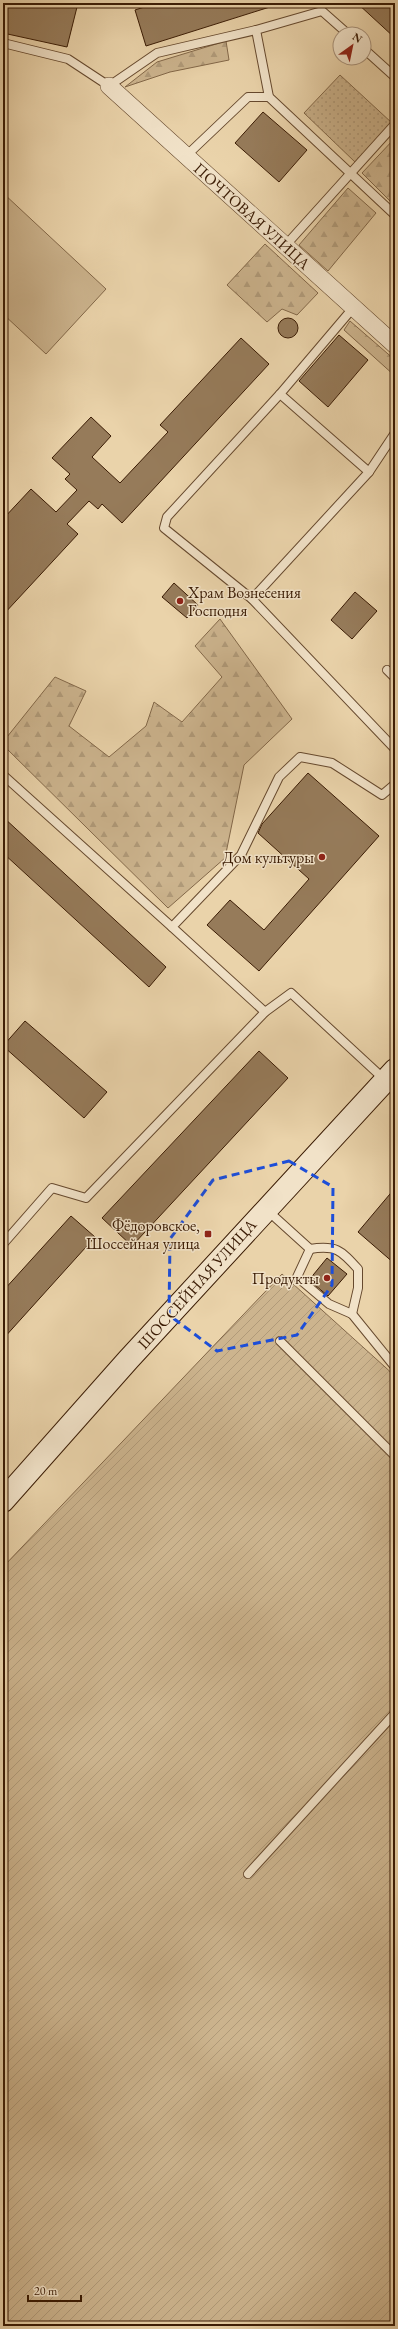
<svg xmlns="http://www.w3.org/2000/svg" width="398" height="2329" font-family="'EB Garamond',serif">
  <defs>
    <pattern id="grass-dots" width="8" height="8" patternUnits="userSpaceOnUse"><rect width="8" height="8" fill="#ccb48e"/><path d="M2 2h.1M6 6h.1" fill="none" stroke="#b09a79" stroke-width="1.8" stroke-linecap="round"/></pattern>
    <pattern id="forest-firs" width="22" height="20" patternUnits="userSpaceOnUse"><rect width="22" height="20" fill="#ccb48e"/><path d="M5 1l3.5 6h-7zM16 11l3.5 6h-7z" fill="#b09a79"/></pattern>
    <pattern id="garden-furrows" width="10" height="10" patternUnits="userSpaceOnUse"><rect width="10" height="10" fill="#ccb48e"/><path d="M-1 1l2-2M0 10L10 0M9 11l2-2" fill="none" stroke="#b09a79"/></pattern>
  </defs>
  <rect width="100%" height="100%" fill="#ead3aa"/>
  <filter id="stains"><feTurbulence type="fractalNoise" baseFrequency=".005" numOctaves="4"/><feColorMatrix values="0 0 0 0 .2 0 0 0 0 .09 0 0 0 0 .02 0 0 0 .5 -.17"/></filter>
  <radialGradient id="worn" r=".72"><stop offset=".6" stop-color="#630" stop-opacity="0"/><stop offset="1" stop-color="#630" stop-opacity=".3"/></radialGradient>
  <path fill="url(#grass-dots)" stroke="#836849" d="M340 75 392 123 355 162 304 113Z"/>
  <g fill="url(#forest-firs)" stroke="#836849">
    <path d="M226 41 229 60 170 72 125 87 157 62Z"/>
    <path d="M395 138V195L390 201 362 173Z"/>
    <path d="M348 188 376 213 328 271 299 245Z"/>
    <path d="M265 244 318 293 297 315 282 309 267 322 227 285Z"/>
    <path d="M350 321 395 360V376L344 330Z"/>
    <path d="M220 619 292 719 244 765 225 858 168 908 3 745V742L55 677 86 691 69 726 109 757 146 726 154 702 182 722 222 677 195 646Z"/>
  </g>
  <path fill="url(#garden-furrows)" stroke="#836849" d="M282 1274 395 1376V2326H3V1567Z"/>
  <path fill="#ccb48e" stroke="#836849" d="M3 193 106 289 46 354 3 314Z"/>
  <g fill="#967b5a" stroke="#3a1b04">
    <path d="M3 3H61L77 7 67 47 3 33Z"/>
    <path d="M157 3H272L273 6 146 46 135 10Z"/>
    <path d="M357 3H395V38Z"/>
    <path d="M263 112 307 150 279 182 235 143Z"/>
    <circle cx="288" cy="328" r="10"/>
    <path d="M339 335 368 360 328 407 299 381Z"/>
    <path d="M241 338 269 364 122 523 102 504 98 509 89 501 67 524 78 534 3 615V519L31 489 56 512 77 490 65 479 70 474 52 458 91 417 111 436 92 457 120 483 168 432 160 425Z"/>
    <path d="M174 583 198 605 187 618 162 597Z"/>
    <path d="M355 592 377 611 352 639 331 620Z"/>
    <path d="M308 773 379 836 259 971 207 925 230 900 264 930 309 879 258 833 262 824Z"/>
    <path d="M3 817 166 967 149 987 3 853Z"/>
    <path d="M25 1021 107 1092 84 1118 3 1046Z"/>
    <path d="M259 1051 288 1078 132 1246 102 1218Z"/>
    <path d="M395 1188V1264L358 1232Z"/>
    <path d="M71 1216 95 1237 3 1339V1291Z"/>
    <path d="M327 1258 347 1274 328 1296 309 1280Z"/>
  </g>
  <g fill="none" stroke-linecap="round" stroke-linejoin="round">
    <g stroke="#66492e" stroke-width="10">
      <g id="service">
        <path d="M348 34 322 11 256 30 269 97 395 215"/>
        <path d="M3 43 68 59 109 86 157 53 256 30"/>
        <path d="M364 49 395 77"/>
        <path d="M186 156 248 97H269"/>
        <path d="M285 246 395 124"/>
        <path d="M280 394 369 472"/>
        <path d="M395 433 369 472 252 599 395 749"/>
        <path d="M252 599 164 528 167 517 280 394 353 308"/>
        <path d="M387 670 395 678"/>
        <path d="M3 775 172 927"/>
        <path d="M385 1080 291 993 265 1012 172 927 241 855 279 777 300 757 332 763 382 795 395 784"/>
        <path d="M268 1211 310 1249 297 1277 329 1304 352 1314 395 1367"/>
        <path d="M3 1244 52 1188 86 1198 265 1012"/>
        <path d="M310 1249C336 1245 341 1250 358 1269V1288L352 1314"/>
        <path d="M280 1341 395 1456"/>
        <path d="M248 1874 395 1713"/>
      </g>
    </g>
    <g stroke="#66492e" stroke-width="18">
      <path id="minor" d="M109 86 395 345"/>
    </g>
    <g stroke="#3a1b04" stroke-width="24">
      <path id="secondary" d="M3 1501 128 1360 395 1070"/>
    </g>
    <use href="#service" stroke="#f1e2c8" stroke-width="8"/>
    <use href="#minor" stroke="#f1e2c8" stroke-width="17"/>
    <use href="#secondary" stroke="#f1e2c8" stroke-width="22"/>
  </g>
  <path fill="none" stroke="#1d4ed8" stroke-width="3" stroke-dasharray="8 5" stroke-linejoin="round" d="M289 1161 333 1187 332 1285 297 1335 217 1351 169 1315 170 1239 213 1180Z"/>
  <g fill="#8f2418" stroke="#f1e2c8" stroke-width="1.5">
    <circle cx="180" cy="601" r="4"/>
    <circle cx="322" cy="857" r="4"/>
    <rect x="204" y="1230" width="8" height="8" rx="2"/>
    <circle cx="327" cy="1278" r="4"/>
  </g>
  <g text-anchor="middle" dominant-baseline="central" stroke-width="3" stroke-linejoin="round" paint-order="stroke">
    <g font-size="16" fill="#3a1b04" stroke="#f1e2c8">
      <text transform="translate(252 216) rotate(42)">ПОЧТОВАЯ УЛИЦА</text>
      <text transform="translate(197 1284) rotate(-48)">ШОССЕЙНАЯ УЛИЦА</text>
    </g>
    <g font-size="16" fill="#3a1b04" stroke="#f1e2c8" text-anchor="end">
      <text x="188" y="592" text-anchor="start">Храм Вознесения<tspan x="188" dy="18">Господня</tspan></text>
      <text x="314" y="857">Дом культуры</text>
      <text x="200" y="1225">Фёдоровское,<tspan x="200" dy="18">Шоссейная улица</tspan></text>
      <text x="319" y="1278">Продукты</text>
    </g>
  </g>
  <rect width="398" height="2329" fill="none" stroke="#ead3aa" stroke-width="16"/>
  <rect x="4" y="4" width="390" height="2321" fill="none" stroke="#3a1b04" stroke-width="2"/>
  <rect x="8" y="8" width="382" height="2313" fill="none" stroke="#3a1b04"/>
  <g transform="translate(352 46) rotate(33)"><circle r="19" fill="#f1e2c8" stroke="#a8927a"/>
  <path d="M0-3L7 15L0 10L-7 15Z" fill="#8f2418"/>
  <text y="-6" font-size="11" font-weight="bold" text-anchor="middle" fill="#3a1b04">N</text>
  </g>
  <path d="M28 2295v6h53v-6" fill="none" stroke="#3a1b04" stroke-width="2"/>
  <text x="34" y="2295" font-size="12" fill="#3a1b04" stroke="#f1e2c8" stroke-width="3" paint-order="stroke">20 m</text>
  <rect width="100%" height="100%" filter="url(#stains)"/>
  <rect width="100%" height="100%" fill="url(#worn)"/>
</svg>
